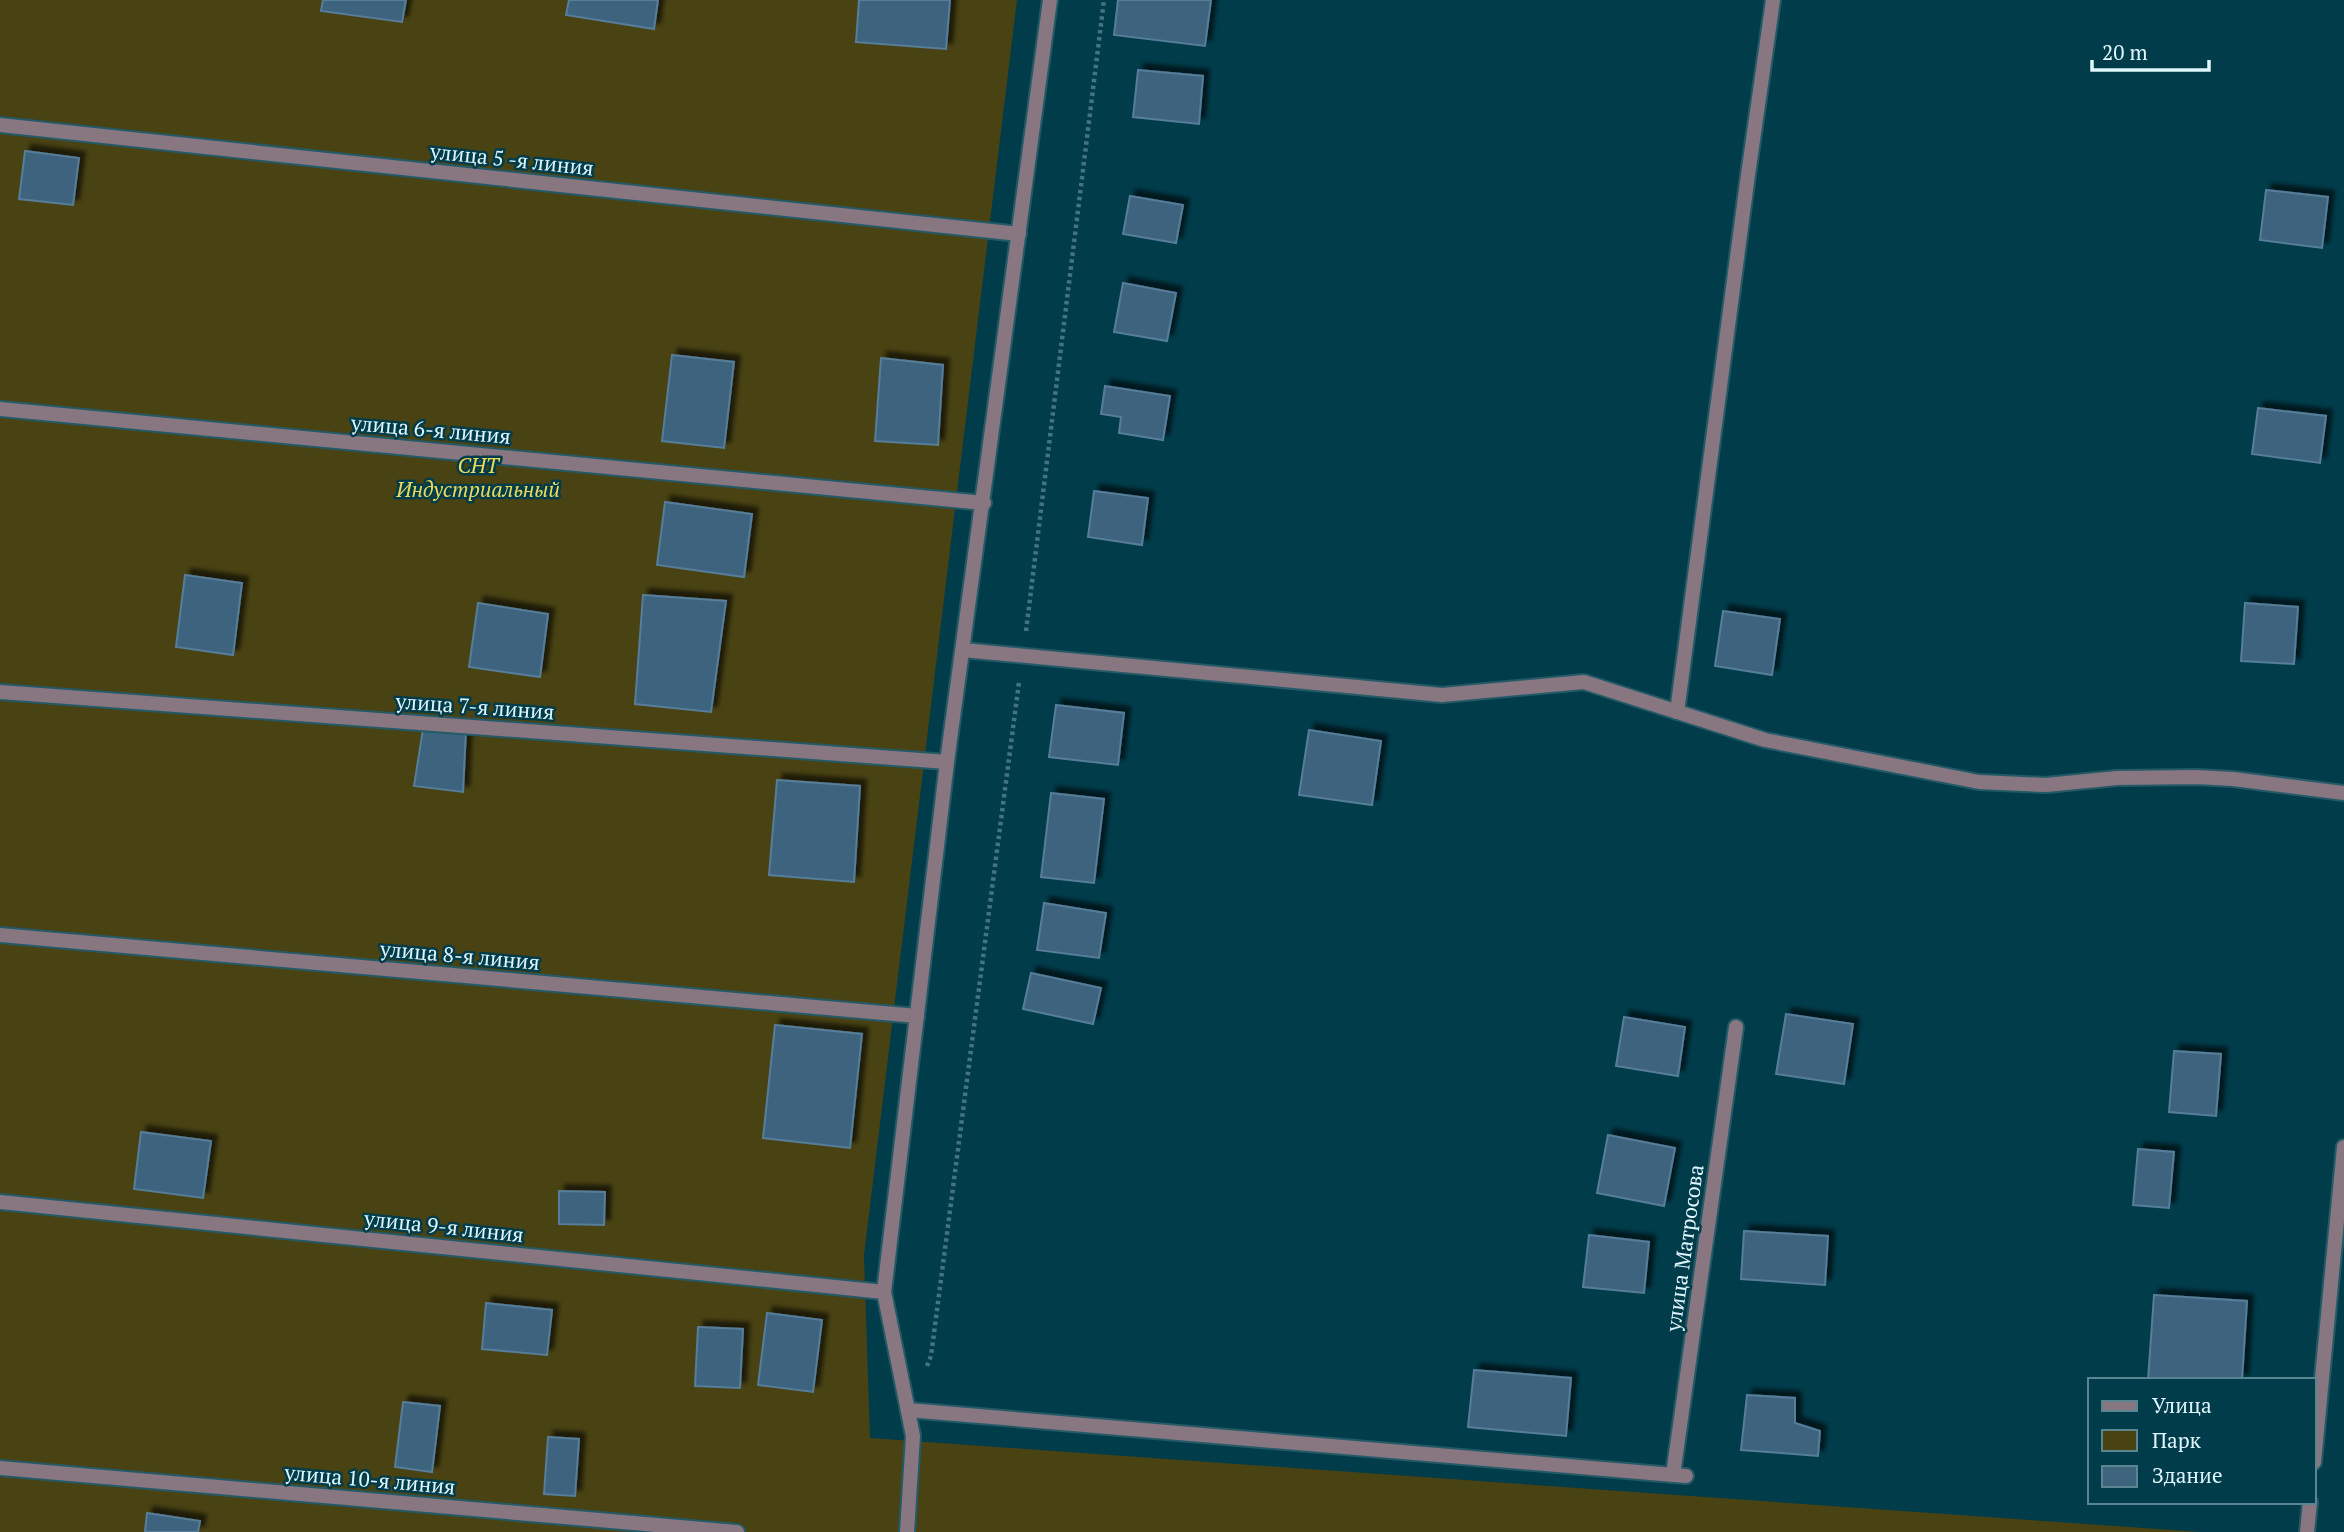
<svg xmlns="http://www.w3.org/2000/svg" width="2344" height="1532" font-family="'PT Serif',serif">
  <defs>
    <filter id="shadow"><feDropShadow dx="6" dy="-6" stdDeviation="2" flood-color="#0009"/></filter>
  </defs>
  <rect width="100%" height="100%" fill="#003c4a"/>
  <path fill="#494213" d="M0 0H1017L864 1255 870 1438 2200 1532H0Z"/>
  <g fill="#3e647e" stroke="#567d99" stroke-width="2" filter="url(#shadow)">
    <path d="M323 0H406L402 22 321 11Z"/>
    <path d="M569 0H658L654 29 566 15Z"/>
    <path d="M859 0H950L946 49 856 42Z"/>
    <path d="M1118 0H1211L1205 46 1114 35Z"/>
    <path d="M1138 70 1203 76 1199 124 1133 117Z"/>
    <path d="M25 151 79 158 73 205 19 199Z"/>
    <path d="M2266 190 2328 197 2322 248 2260 240Z"/>
    <path d="M1130 196 1183 205 1176 243 1123 234Z"/>
    <path d="M1123 283 1176 293 1167 341 1114 332Z"/>
    <path d="M672 355 734 362 724 448 662 441Z"/>
    <path d="M881 358 943 365 938 445 875 441Z"/>
    <path d="M1105 386 1170 396 1163 440 1119 433 1121 417 1101 414Z"/>
    <path d="M2258 408 2326 416 2320 463 2252 454Z"/>
    <path d="M1094 491 1148 498 1142 545 1088 537Z"/>
    <path d="M665 502 752 514 744 577 657 565Z"/>
    <path d="M185 575 242 583 233 655 176 647Z"/>
    <path d="M643 595 726 601 711 712 635 704Z"/>
    <path d="M478 603 548 614 540 677 469 667Z"/>
    <path d="M2245 603 2298 607 2294 664 2241 661Z"/>
    <path d="M1723 611 1780 619 1772 675 1715 666Z"/>
    <path d="M1056 705 1124 713 1118 765 1049 757Z"/>
    <path d="M423 729 466 730 463 792 414 786Z"/>
    <path d="M1309 730 1381 741 1372 805 1299 795Z"/>
    <path d="M777 780 860 786 854 882 769 875Z"/>
    <path d="M1051 793 1104 799 1094 883 1041 877Z"/>
    <path d="M1044 903 1106 913 1099 958 1037 950Z"/>
    <path d="M1031 973 1101 988 1093 1024 1023 1009Z"/>
    <path d="M1786 1014 1853 1024 1844 1084 1776 1074Z"/>
    <path d="M1624 1017 1685 1027 1678 1076 1616 1066Z"/>
    <path d="M775 1025 862 1034 850 1148 763 1138Z"/>
    <path d="M2174 1051 2221 1054 2216 1116 2169 1112Z"/>
    <path d="M141 1132 211 1141 203 1198 134 1189Z"/>
    <path d="M1608 1135 1675 1148 1664 1206 1597 1193Z"/>
    <path d="M2138 1149 2174 1152 2169 1208 2133 1205Z"/>
    <path d="M559 1191 605 1192 604 1225 559 1224Z"/>
    <path d="M1744 1231 1828 1236 1825 1285 1741 1279Z"/>
    <path d="M1589 1235 1649 1242 1644 1293 1583 1287Z"/>
    <path d="M2154 1295 2247 1301 2242 1380H2148Z"/>
    <path d="M486 1303 552 1310 547 1355 482 1349Z"/>
    <path d="M767 1313 822 1320 813 1392 758 1385Z"/>
    <path d="M698 1327 743 1329 740 1388 695 1386Z"/>
    <path d="M1474 1370 1571 1378 1566 1436 1468 1427Z"/>
    <path d="M1747 1395 1795 1398V1423L1820 1431 1818 1456 1741 1450Z"/>
    <path d="M403 1402 440 1406 432 1472 395 1467Z"/>
    <path d="M548 1437 579 1439 575 1496 544 1494Z"/>
    <path d="M147 1513 200 1521 198 1532H145Z"/>
  </g>
  <g fill="none" stroke-linecap="round" stroke-linejoin="round">
    <g stroke="#245a67" stroke-width="18">
      <g id="street">
        <path d="M0 125 1019 234"/>
        <path d="M0 409 984 503"/>
        <path d="M963 650 1442 695 1584 682 1765 740 1979 782 2046 785 2117 778 2197 777 2233 779 2344 793"/>
        <path d="M0 692 947 762"/>
        <path d="M1677 712 1747 182 1773 0"/>
        <path d="M0 935 917 1016"/>
        <path d="M0 1202 884 1292"/>
        <path d="M908 1410 1686 1476"/>
        <path d="M2314 1462 2344 1147"/>
        <path d="M0 1468 737 1532"/>
        <path d="M1673 1475 1736 1027"/>
        <path d="M907 1532 913 1436 884 1292 947 762 1050 0"/>
        <path d="M2307 1532 2310 1502"/>
      </g>
    </g>
    <g stroke="#447480" stroke-width="4.5" stroke-dasharray="3.5 3.5" stroke-linecap="butt">
      <path d="M1026 631 1104 0"/>
      <path d="M927 1366 931 1356 1019 682"/>
    </g>
    <use href="#street" stroke="#887681" stroke-width="14"/>
  </g>
  <g text-anchor="middle" dominant-baseline="central" stroke-width="5" stroke-linejoin="round" paint-order="stroke">
    <g font-size="21" fill="#e0f6fd" stroke="#003c4a">
      <text transform="translate(512 159) rotate(6)">улица 5 -я линия</text>
      <text transform="translate(431 429) rotate(5)">улица 6-я линия</text>
      <text transform="translate(475 706) rotate(4)">улица 7-я линия</text>
      <text transform="translate(460 955) rotate(5)">улица 8-я линия</text>
      <text transform="translate(444 1226) rotate(6)">улица 9-я линия</text>
      <text transform="translate(1684 1248) rotate(-82)">улица Матросова</text>
      <text transform="translate(370 1479) rotate(5)">улица 10-я линия</text>
    </g>
    <g font-size="21" font-style="italic" fill="#edd959" stroke="#003c4a">
      <text x="478" y="465">СНТ<tspan x="478" dy="24">Индустриальный</tspan></text>
    </g>
  </g>
  <rect x="2088" y="1378" width="228" height="126" fill="#003c4a" stroke="#5a8692" stroke-width="2"/>
  <rect x="2102" y="1401" width="35" height="10" fill="#887681" stroke="#5a8692" stroke-width="2"/>
  <text x="2152" y="1413" font-size="21" fill="#e0f6fd">Улица</text>
  <rect x="2102" y="1430" width="35" height="21" fill="#494213" stroke="#5a8692" stroke-width="2"/>
  <text x="2152" y="1448" font-size="21" fill="#e0f6fd">Парк</text>
  <rect x="2102" y="1466" width="35" height="21" fill="#3e647e" stroke="#5a8692" stroke-width="2"/>
  <text x="2152" y="1483" font-size="21" fill="#e0f6fd">Здание</text>
  <path d="M2092 60v10h117v-10" fill="none" stroke="#e0f6fd" stroke-width="3.5"/>
  <text x="2102" y="60" font-size="21" fill="#e0f6fd" stroke="#003c4a" stroke-width="5" paint-order="stroke">20 m</text>
</svg>
